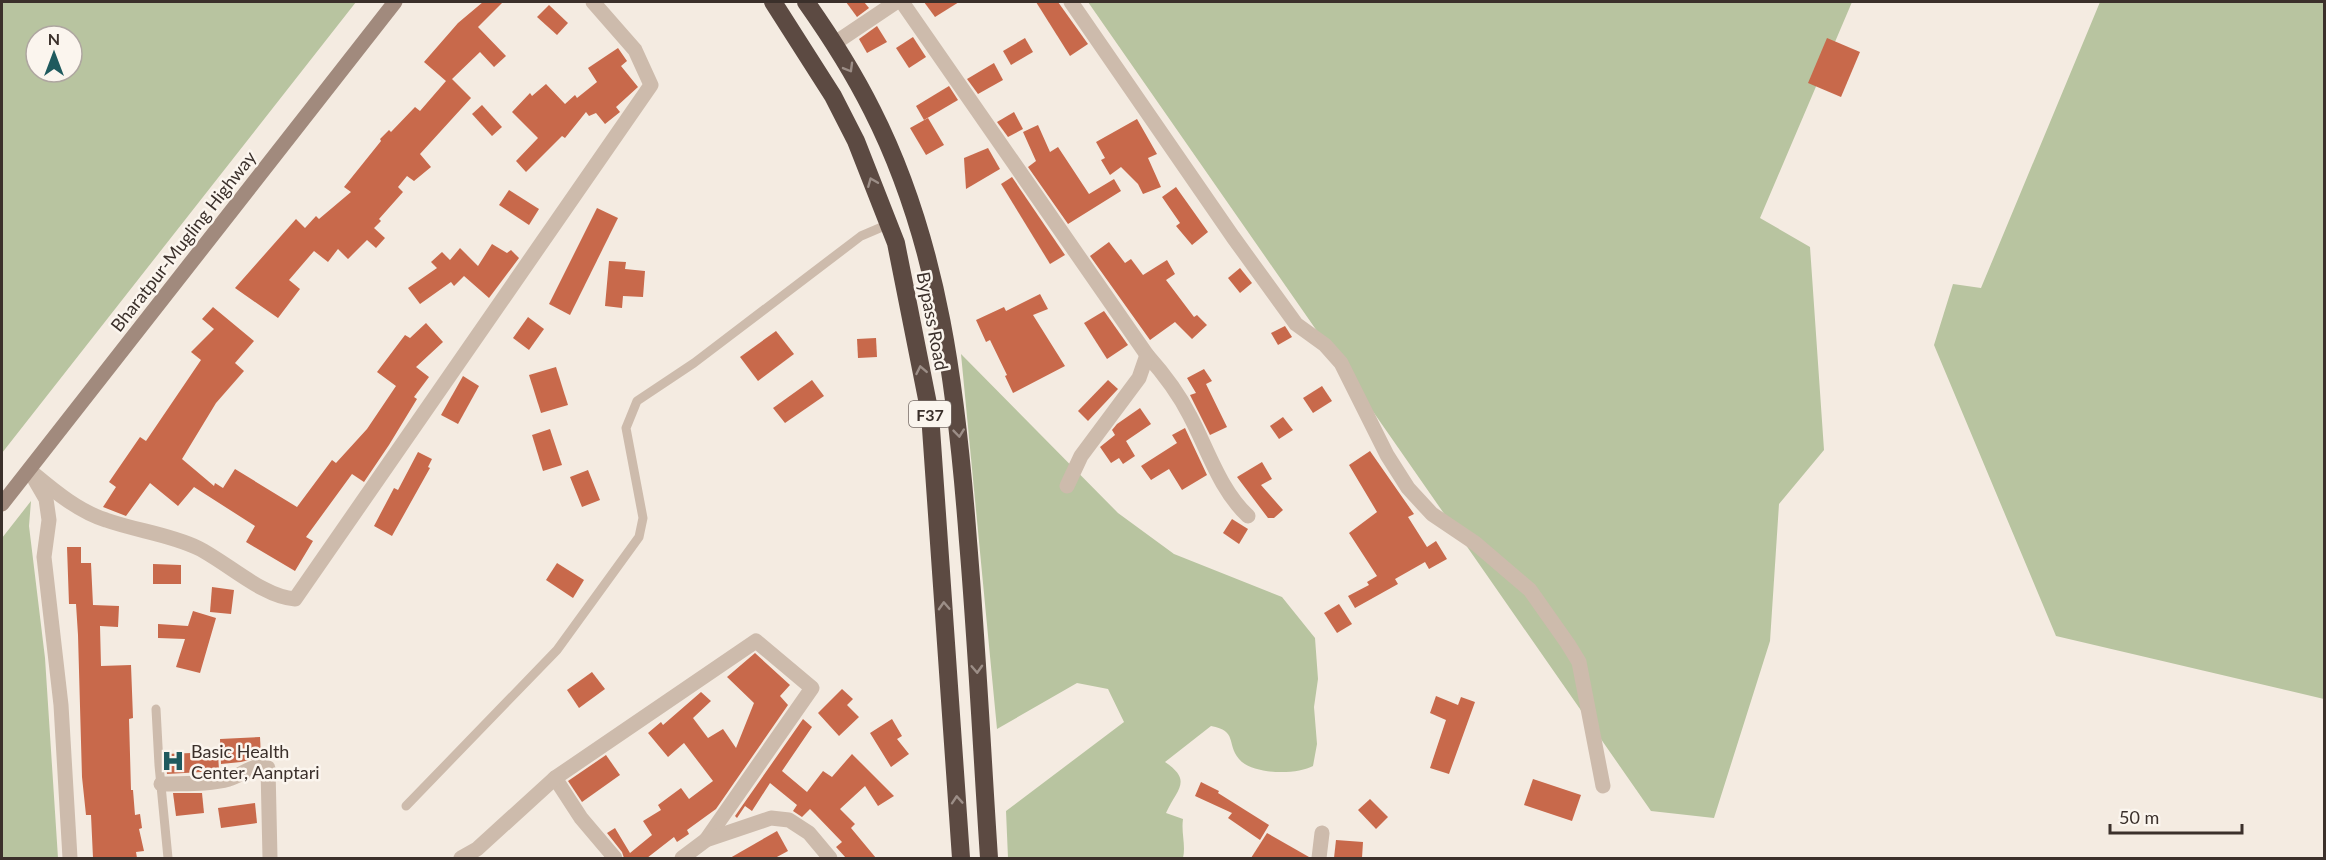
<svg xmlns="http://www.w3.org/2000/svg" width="2326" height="860" font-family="Lato,sans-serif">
  <rect width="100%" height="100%" fill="#f4ebe1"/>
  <g fill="#b8c4a0" fill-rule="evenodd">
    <path d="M2 2H356L2 453ZM36 36H72V72H36Z"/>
    <path d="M1088 2H1852L1760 218 1810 247 1824 450 1779 504 1770 641 1714 818 1651 811Z"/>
    <path d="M2100 2H2324V699L2056 636 1934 345 1953 284 1981 288Z"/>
    <path d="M961 354 1118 513 1174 554 1282 597 1315 638 1318 679 1314 707 1317 744 1313 766C1297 775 1252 775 1239 759 1226 743 1238 731 1211 726L1165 762C1193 781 1177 789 1166 813L1183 819C1181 833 1186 845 1183 858H1008L1006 811 1124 722 1108 689 1077 683 997 729Z"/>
    <path d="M31 501 29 526 45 658 58 858H2V538Z"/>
  </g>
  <g fill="#c8694b">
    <path d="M483 2H503L478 27 506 56 494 67 480 52 452 79 471 98 420 154 431 167 414 181 407 176 398 187 403 192 379 219 381 221 374 228 385 238 376 248 367 240 348 259 338 249 328 262 314 251 289 280 300 289 278 318 235 288 296 219 305 228 316 216 319 219 351 192 344 187 381 141 380 139 389 130 391 132 415 107 420 111 446 81 424 62 458 23Z"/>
    <path d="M846 2H864L869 8 857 17Z"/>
    <path d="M924 2H959L935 17Z"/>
    <path d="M1036 2H1058L1088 44 1070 56Z"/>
    <path d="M549 5 568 23 557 35 537 17Z"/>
    <path d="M877 26 887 42 867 53 859 39Z"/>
    <path d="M913 37 926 57 909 68 896 48Z"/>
    <path d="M1025 38 1033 52 1011 65 1003 51Z"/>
    <path d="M1827 38 1860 52 1841 97 1808 83Z"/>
    <path d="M618 48 627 61 621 66 638 87 616 107 620 112 605 124 596 113 589 116 586 112 565 138 562 136 526 172 516 161 538 138 512 112 530 93 532 96 546 84 565 104 575 95 577 98 597 82 588 68Z"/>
    <path d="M994 63 1003 80 978 94 967 79Z"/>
    <path d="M949 86 958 100 924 120 916 106Z"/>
    <path d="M482 105 502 127 492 136 472 114Z"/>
    <path d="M1014 112 1023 129 1008 137 997 122Z"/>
    <path d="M928 118 944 145 926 155 910 128Z"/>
    <path d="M1137 119 1157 154 1148 158 1161 187 1143 194 1138 184 1121 167 1110 175 1101 160 1105 158 1096 142Z"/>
    <path d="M1038 125 1050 152 1058 147 1089 194 1114 179 1121 191 1068 224 1028 167 1036 161 1023 132Z"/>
    <path d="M988 148 1000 169 966 189 964 158Z"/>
    <path d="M1012 177 1065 255 1050 264 1001 184Z"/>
    <path d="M1176 187 1208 232 1192 245 1176 226 1180 223 1162 197Z"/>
    <path d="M509 190 539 209 529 225 499 205Z"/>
    <path d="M597 208 618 218 570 315 549 304Z"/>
    <path d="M1109 242 1125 263 1131 259 1143 275 1167 260 1175 274 1166 280 1194 317 1197 315 1207 325 1192 339 1175 322 1150 340 1090 256Z"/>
    <path d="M492 244 507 253 511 250 519 258 489 298 464 276 454 286 451 282 420 304 408 288 437 268 431 262 442 252 450 260 460 248 478 266Z"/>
    <path d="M609 261 626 262 625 269 645 271 643 297 623 296 622 308 605 306Z"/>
    <path d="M1240 268 1252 283 1240 293 1228 278Z"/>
    <path d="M1040 294 1048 309 1033 315 1065 366 1013 393 1005 376 1007 375 990 340 986 342 976 320 1004 307 1006 311Z"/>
    <path d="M213 307 254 341 235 363 244 371 216 403 182 459 214 486 215 483 223 488 235 469 297 507 332 460 336 463 367 429 396 386 377 372 405 335 410 338 426 323 443 342 416 367 429 377 414 397 417 399 389 445 364 482 352 474 306 537 313 541 295 571 246 542 255 526 194 487 178 506 150 483 126 516 103 507 116 487 109 482 140 437 146 441 201 360 191 352 214 329 202 319Z"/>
    <path d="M1104 311 1128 345 1107 359 1084 323Z"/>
    <path d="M528 317 544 329 529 350 513 338Z"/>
    <path d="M1285 326 1292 337 1278 345 1271 333Z"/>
    <path d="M776 331 794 354 758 381 740 357Z"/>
    <path d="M876 338 877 357 858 358 857 339Z"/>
    <path d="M556 367 568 405 541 413 529 375Z"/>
    <path d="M1204 369 1212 381 1206 384 1227 427 1210 435 1190 395 1196 393 1187 378Z"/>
    <path d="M463 376 479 386 458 424 441 415Z"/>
    <path d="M812 380 824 396 785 423 773 408Z"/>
    <path d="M1108 380 1118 389 1088 421 1078 411Z"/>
    <path d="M1322 386 1332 401 1313 413 1303 398Z"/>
    <path d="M1140 408 1151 424 1126 441 1135 456 1123 464 1119 458 1111 463 1100 447 1115 435 1112 430 1117 424Z"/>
    <path d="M1283 417 1293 430 1279 439 1270 426Z"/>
    <path d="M1185 428 1207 475 1182 490 1169 469 1151 480 1141 466 1177 443 1172 435Z"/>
    <path d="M550 429 562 465 543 471 532 435Z"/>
    <path d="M1370 451 1414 514 1408 517 1427 547 1436 541 1447 559 1429 569 1425 562 1395 579 1398 584 1355 608 1348 596 1369 585 1367 582 1377 576 1349 533 1377 512 1349 465Z"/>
    <path d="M418 452 432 459 428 467 430 468 392 536 374 526 394 488 398 490Z"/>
    <path d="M1262 462 1272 479 1261 485 1283 510 1274 518H1268L1237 477Z"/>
    <path d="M588 470 600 500 582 507 570 477Z"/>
    <path d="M1232 519 1248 529 1239 544 1223 533Z"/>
    <path d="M67 547H81V563H91L93 605 119 606 118 627 100 626 101 666 131 665 133 718 129 719 131 790H133L135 815 140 814 142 828 139 829 144 851 136 852 137 858H93L91 815H86L82 777 78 635 76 604H69Z"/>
    <path d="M557 563 584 580 573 598 546 580Z"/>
    <path d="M153 564 181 565V584H153Z"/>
    <path d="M212 587 234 590 231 614 210 612Z"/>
    <path d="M1339 604 1352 624 1337 633 1324 613Z"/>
    <path d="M193 611 216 618 200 673 176 667 185 639 158 638V624L188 626Z"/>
    <path d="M755 653 790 685 780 696 788 705 716 809 687 830 689 834 677 842 674 837 647 858H624L622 852 607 833 615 828 630 853 652 835 643 821 661 810 658 805 681 788 689 799 713 781 684 743 668 757 648 733 661 722 663 725 701 692 711 701 693 718 708 738 723 729 736 748 754 703 727 677Z"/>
    <path d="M592 672 605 689 579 708 567 690Z"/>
    <path d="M842 689 853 699 847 705 859 717 839 736 818 713Z"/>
    <path d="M1436 696 1458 705 1461 697 1475 702 1449 774 1430 768 1446 720 1430 713Z"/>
    <path d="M803 719 812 727 782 771 807 792 823 771 832 777 852 754 894 796 878 806 865 786 840 809 855 824 851 828 876 858H846L836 847 842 842 815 814 810 809 802 817 793 811 797 805 770 783 752 811 745 806 737 818 735 816Z"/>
    <path d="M892 719 902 736 897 739 909 754 891 767 870 733Z"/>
    <path d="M260 737 261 757 241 762 221 764 220 739Z"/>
    <path d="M218 752 219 771 167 774 165 754Z"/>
    <path d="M606 755 620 775 582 802 568 781Z"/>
    <path d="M1533 779 1581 795 1572 821 1524 805Z"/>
    <path d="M1201 782 1219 791 1218 793 1269 825 1260 840 1228 818 1232 813 1195 796Z"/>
    <path d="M173 793H202L204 813 176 816Z"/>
    <path d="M1370 799 1388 817 1376 829 1358 810Z"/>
    <path d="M255 803 257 823 221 828 218 808Z"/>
    <path d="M777 831 788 851 775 858H730Z"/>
    <path d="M1267 833 1309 857V858H1251Z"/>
    <path d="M1336 840 1363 842 1362 858H1334Z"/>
  </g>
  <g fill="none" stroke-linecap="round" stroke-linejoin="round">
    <g stroke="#cdbbac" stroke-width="9">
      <path d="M156 709 159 765 168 858"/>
      <path d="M406 806 557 650 639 537 643 518 626 428 637 401 694 363 861 236 889 224"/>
    </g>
    <g stroke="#cdbbac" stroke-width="15">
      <path d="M902 2 1147 355C1164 374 1179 394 1190 416 1208 450 1220 490 1248 516"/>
      <path d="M1071 2 1233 237 1296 324 1325 345 1341 363 1387 455 1408 488 1432 514 1475 543 1530 590 1568 644 1579 662 1603 786"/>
      <path d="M835 43 896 2"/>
      <path d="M29 470C52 489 77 511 106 520 137 531 169 534 198 548 228 563 263 597 295 599L651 85 635 50 593 2"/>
      <path d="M35 480 46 499 49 520 44 557 61 705 70 858"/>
      <path d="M1067 486 1081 456 1139 378 1147 355"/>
      <path d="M555 778 581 818 615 858"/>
      <path d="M161 784C182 783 208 785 229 779 242 776 253 762 268 768L270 858"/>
      <path d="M461 858 477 849 555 778 756 641 812 688 706 840"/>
      <path d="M682 858 706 840 771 818 789 820 809 833 830 858"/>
      <path d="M1319 858 1322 833"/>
    </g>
    <path stroke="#a18a7d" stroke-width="15" d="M2 504 395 2"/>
    <g stroke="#5c4a42" stroke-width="18">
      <path d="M773 2 833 96 856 141 896 243 930 414 961 858"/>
      <path d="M806 2C830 36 853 72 872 110 940 244 957 394 968 541 977 647 982 753 989 858"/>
    </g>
  </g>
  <defs><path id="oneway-chevron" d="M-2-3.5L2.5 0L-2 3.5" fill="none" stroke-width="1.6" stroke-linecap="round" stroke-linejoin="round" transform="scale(1.5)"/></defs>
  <g stroke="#9c8e87">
    <use href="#oneway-chevron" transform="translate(849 68) rotate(60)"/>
    <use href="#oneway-chevron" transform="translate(872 182) rotate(-112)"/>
    <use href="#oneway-chevron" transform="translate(921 370) rotate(-101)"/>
    <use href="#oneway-chevron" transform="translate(959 433) rotate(84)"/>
    <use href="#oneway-chevron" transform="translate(944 606) rotate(-93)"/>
    <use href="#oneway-chevron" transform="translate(977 669) rotate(87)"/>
    <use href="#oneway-chevron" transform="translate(957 800) rotate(-94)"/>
  </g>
  <defs>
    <g id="hospital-bare" transform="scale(1.8)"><path d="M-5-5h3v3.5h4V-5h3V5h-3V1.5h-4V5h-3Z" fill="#1f5a5e" stroke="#fbf5ee" stroke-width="2.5" paint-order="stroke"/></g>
  </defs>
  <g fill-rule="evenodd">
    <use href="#hospital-bare" x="173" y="761"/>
  </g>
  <g text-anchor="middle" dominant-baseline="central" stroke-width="5" stroke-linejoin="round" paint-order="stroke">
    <rect fill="#fbf5ee" stroke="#756b66" stroke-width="1.5" x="909" y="401" width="42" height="26" rx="4.5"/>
    <g font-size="16" font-weight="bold" fill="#3b302b">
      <text x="930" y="414">F37</text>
    </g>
    <g font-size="18" fill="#3b302b" stroke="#fbf5ee">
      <text transform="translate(183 241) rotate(-52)">Bharatpur-Mugling Highway</text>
      <text transform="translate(933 321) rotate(79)">Bypass Road</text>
    </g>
    <g font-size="18" fill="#3b302b" stroke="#fbf5ee" text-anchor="start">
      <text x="191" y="751">Basic Health<tspan x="191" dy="21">Center, Aanptari</tspan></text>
    </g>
  </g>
  <rect width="2326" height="860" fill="none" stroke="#3b302b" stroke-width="6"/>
  <g transform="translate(54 54)"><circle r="28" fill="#fbf5ee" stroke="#aea6a0" stroke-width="1.5"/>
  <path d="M0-4.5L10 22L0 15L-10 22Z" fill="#1f5a5e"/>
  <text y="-9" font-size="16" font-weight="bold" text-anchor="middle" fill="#3b302b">N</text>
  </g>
  <path d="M2110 824v9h132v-9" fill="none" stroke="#3b302b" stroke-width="3"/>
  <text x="2119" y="824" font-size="18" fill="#3b302b" stroke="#fbf5ee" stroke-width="4.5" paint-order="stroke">50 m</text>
</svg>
